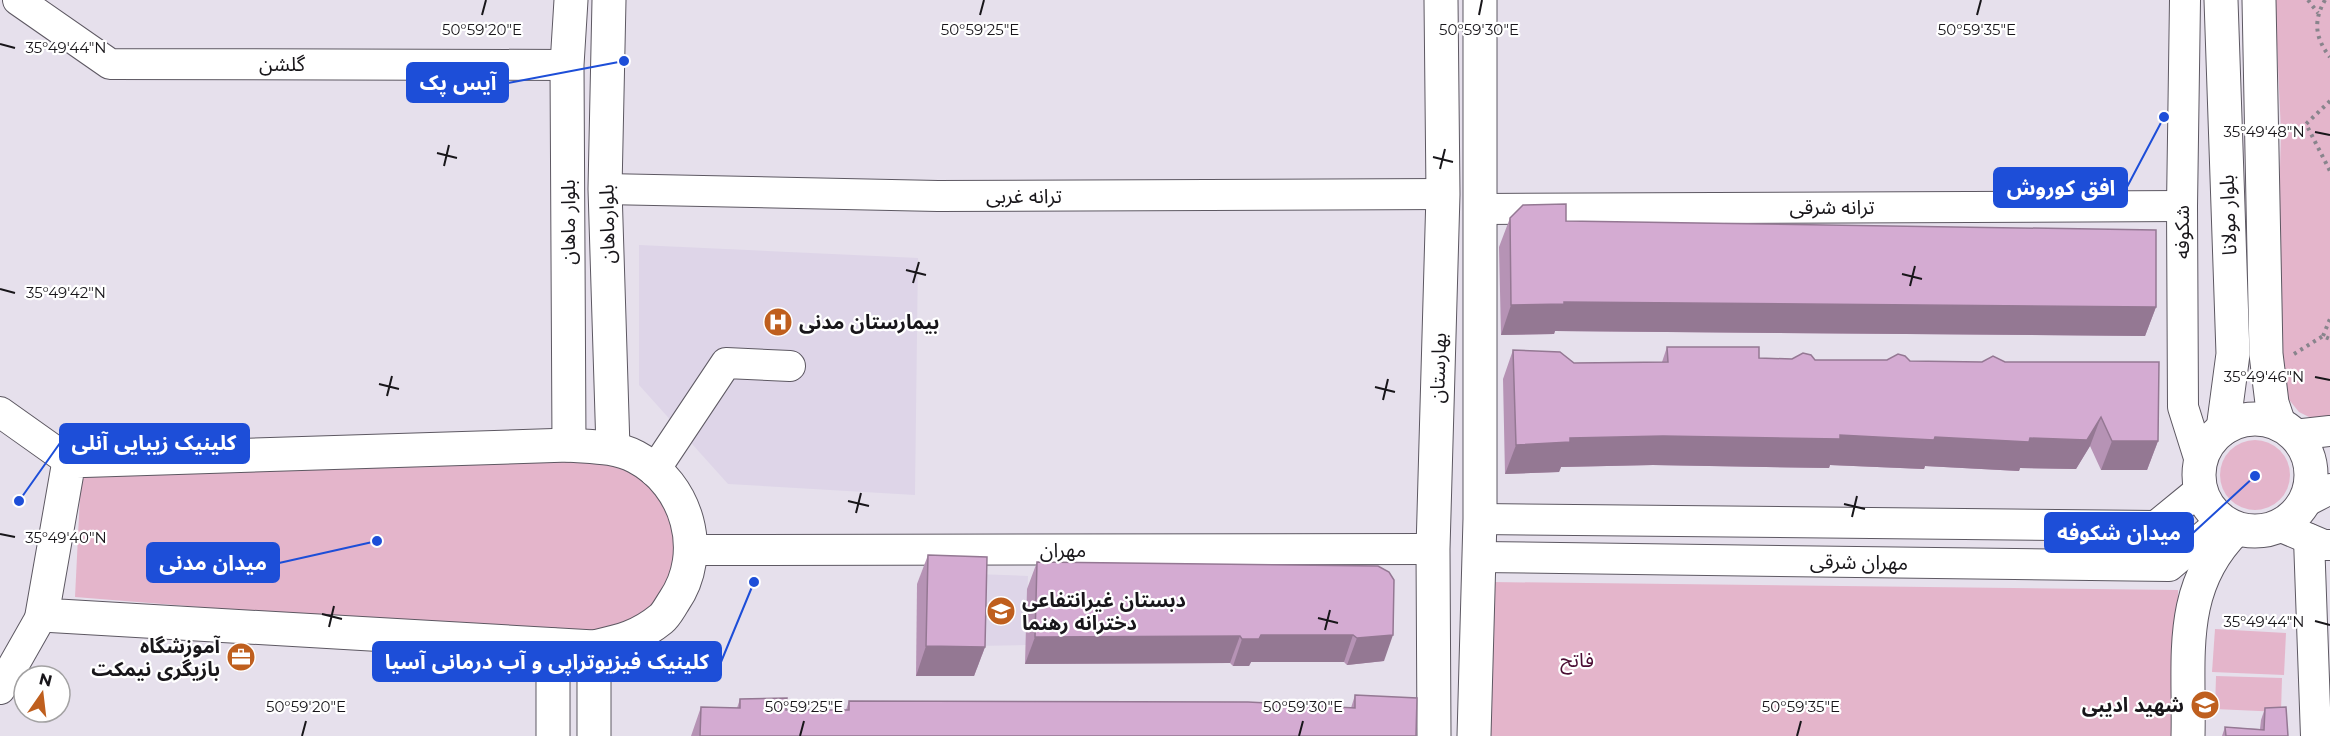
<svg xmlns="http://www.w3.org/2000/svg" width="2330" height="736" font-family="Montserrat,'Noto Sans Arabic',sans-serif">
  <rect width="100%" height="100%" fill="#e6e0ec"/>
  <g fill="#ded5e8">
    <path d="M639 245 918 258 915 495 728 484 639 385Z"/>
    <path d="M976 574 1028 576 1026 645 975 646Z"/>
  </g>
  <g fill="#e4b5cb">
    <path d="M2275 0H2330V421H2317L2299 412 2282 391 2278 239 2281 132Z"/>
    <circle cx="2255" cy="475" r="35"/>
    <path d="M592 458 631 469 655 489 675 525 676 557 667 587 653 609 601 634 565 636 75 597 81 475Z"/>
    <path d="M1492 582 2178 590V736H1487Z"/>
    <path d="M2215 629 2286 633 2284 675 2212 672Z"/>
    <path d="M2216 676 2282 678 2281 712 2215 709Z"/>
  </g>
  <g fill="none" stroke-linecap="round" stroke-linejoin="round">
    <g stroke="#5d5862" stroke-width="32">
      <g id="minor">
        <path d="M18 0 110 64 567 65"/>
        <path d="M2185 0 2182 206 2183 407 2200 461"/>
        <path d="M605 189 938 196 1443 194"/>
        <path d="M1482 209 2182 206"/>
        <path d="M0 412 69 461"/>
        <path d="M2294 435 2330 431"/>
        <path d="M654 471 726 363 790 366"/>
        <path d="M2305 502 2330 489"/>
        <path d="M1480 519 2156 526 2200 490"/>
        <path d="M2279 526 2324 545H2330"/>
        <path d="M2309 539 2316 736"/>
        <path d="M692 550 1433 549"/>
        <path d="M1479 557 2169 566 2222 521"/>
        <path d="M0 689 42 615"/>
      </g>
    </g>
    <g stroke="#5d5862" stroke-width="35">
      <g id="major">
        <path d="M609 0 605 189 613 448"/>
        <path d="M2221 0 2233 354 2223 429"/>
        <path d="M2259 0 2266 354 2272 403 2279 424"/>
        <circle cx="2255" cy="475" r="56"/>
        <path d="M569 445C592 447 615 446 636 457 688 484 707 553 674 601 670 607 666 615 661 619 639 637 621 641 594 647L42 615 69 461Z"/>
        <path d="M569 445 567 65 571 0"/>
        <path d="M553 736V645"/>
        <path d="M594 736V647"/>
        <path d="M1434 736 1433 549 1443 194 1441 0"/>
        <path d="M1474 736 1480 519V0"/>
        <path d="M2188 736C2190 659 2176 588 2236 529"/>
      </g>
    </g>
    <g stroke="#88848c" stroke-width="4" stroke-dasharray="3 4.5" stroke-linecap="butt">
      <path d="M2308 0 2318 13"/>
      <path d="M2325 0C2313 21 2315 38 2330 57"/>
      <path d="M2330 101 2306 124 2330 171"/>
      <path d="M2323 336 2330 319"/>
      <path d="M2294 354 2323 336 2330 339"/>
    </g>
    <use href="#minor" stroke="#fff" stroke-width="30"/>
    <use href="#major" stroke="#fff" stroke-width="33"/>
  </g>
  <g fill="#b693b5">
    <path d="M1510 218 1566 221 2156 307 2145 336 1555 331 1554 334 1501 335 1499 247Z"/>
    <path d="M1667 347 1759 358 1815 360 1982 362 2158 441 2147 470H2101L2090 446 2076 469 2020 468 2019 471 1925 466 1924 469 1830 465 1829 468 1653 465 1561 467 1559 472 1505 474 1503 379 1513 350 1574 363 1662 362Z"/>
    <path d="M928 555 985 647 974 676H916L917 584Z"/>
    <path d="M1037 562 1378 566 1384 661 1347 665 1344 662H1251L1249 666H1233L1230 663 1025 664 1027 589Z"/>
    <path d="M1355 695 1416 736H691L701 707 737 708 740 699 786 710H846L849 701 1351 708Z"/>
    <path d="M2265 708 2288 736H2222L2225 727 2260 729 2261 720Z"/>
  </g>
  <g fill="#947893">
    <path d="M1564 302 2156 307 2145 336 1555 331 1554 334 1501 335 1511 305Z"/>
    <path d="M2101 417 2090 446 2076 469 2020 468 2019 471 1925 466 1924 469 1830 465 1829 468 1653 465 1561 467 1559 472 1505 474 1516 445 1570 438 1663 436 1840 435 2030 438Z"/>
    <path d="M2112 441H2158L2147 470H2101Z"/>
    <path d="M1261 635H1353L1344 662H1251L1249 666H1233L1242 639Z"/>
    <path d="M1393 635 1384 661 1347 665 1357 638Z"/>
    <path d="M1240 636 1230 663 1025 664 1035 637Z"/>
    <path d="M926 646 985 647 974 676H916Z"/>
  </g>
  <g fill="#d4abd2" stroke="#947893" stroke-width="1.5">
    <path d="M1566 204V221L2156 230V307L1564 302V304L1511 305 1510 218 1523 205Z"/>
    <path d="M1667 347H1759V358L1792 359 1803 353 1811 355 1815 360H1887L1898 354 1905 356 1910 361 1982 362 1993 356 2005 362H2159L2158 441H2112L2101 417 2087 440 2030 438 2029 442 1935 437 1934 440 1840 435V439L1663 436 1570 438V442L1516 445 1513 350 1560 352 1574 363 1668 362Z"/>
    <path d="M928 555 987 557 985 647 926 646Z"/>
    <path d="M1037 562 1378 566 1389 572 1394 580 1393 635 1357 638 1353 635H1261L1259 639H1242L1240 636 1035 637Z"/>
    <path d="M1355 695 1417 698 1416 736H700L701 707 740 708V699L787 698 786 710H849V701L1248 702 1355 708Z"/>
    <path d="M2286 707 2288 736H2226L2225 727 2264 730 2265 708Z"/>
  </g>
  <path fill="none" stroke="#18161a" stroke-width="2" d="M482 15 486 0M980 15 984 0M1479 15 1482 0M1977 15 1981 0M0 44 15 48M2315 132 2330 135M437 153 457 158M1433 157 1453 162M444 166 449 145M1440 169 1445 149M906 270 926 275M1902 274 1922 279M913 283 919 262M1910 286 1915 266M0 289 15 293M2315 377 2330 380M379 384 399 389M1375 387 1395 392M387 396 392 376M1383 400 1388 379M848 501 869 506M1844 504 1865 509M856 513 861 493M1852 517 1857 496M0 534 15 537M322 614 342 619M1318 618 1338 623M2315 621 2330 625M329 627 334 606M1325 630 1330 610M302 736 306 721M800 736 804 721M1299 736 1303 721M1797 736 1801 721"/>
  <defs>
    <g id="hospital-disc" transform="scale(1.5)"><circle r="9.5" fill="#bf5f1e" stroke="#fff"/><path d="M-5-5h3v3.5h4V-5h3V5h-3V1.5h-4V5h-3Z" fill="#fff"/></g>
    <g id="school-disc" transform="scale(1.5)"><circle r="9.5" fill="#bf5f1e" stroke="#fff"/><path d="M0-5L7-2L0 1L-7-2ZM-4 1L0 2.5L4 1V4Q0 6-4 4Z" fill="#fff"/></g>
    <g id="office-disc" transform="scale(1.5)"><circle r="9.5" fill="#bf5f1e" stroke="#fff"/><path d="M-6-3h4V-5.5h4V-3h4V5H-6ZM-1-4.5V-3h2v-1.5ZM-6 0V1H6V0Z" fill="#fff"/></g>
  </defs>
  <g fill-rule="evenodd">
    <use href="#hospital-disc" x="778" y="322"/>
    <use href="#school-disc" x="1001" y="611"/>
    <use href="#office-disc" x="241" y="657"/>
    <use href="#school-disc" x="2205" y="705"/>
  </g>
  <g text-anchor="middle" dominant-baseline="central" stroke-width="4.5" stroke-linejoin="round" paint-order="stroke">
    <g font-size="20" fill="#18161a" stroke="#fff">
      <text x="282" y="64">گلشن</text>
      <text x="1024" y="196">ترانه غربی</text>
      <text x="1832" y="207">ترانه شرقی</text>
      <text transform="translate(2228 215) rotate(-92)">بلوار مولانا</text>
      <text transform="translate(568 222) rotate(-90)">بلوار ماهان</text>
      <text transform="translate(607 224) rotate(-91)">بلوارماهان</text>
      <text transform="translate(2182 232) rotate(-90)">شکوفه</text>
      <text transform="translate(1438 368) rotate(-88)">بهارستان</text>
      <text x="1063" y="550">مهران</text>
      <text transform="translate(1859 562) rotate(1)">مهران شرقی</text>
    </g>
    <g font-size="20" font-weight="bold" fill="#18161a" stroke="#fff" text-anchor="start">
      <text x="799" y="322">بیمارستان مدنی</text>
      <text x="1022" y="600">دبستان غیرانتفاعی<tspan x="1022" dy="23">دخترانه رهنما</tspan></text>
      <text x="220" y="646" text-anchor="end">آموزشگاه<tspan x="220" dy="23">بازیگری نیمکت</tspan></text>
      <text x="2184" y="705" text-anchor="end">شهید ادیبی</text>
    </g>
    <g font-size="20" fill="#4b0d33" stroke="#fff">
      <text x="1577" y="660">فاتح</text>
    </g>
  </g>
  <g font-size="15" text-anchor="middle" fill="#18161a" stroke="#fff" stroke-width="4.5" stroke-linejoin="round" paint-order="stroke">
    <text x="482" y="35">50°59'20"E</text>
    <text x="980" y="35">50°59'25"E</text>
    <text x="1479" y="35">50°59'30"E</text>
    <text x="1977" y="35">50°59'35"E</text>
    <text x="66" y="53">35°49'44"N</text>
    <text x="2264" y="137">35°49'48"N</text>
    <text x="66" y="298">35°49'42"N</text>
    <text x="2264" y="382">35°49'46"N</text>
    <text x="66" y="543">35°49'40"N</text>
    <text x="2264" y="627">35°49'44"N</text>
    <text x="306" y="712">50°59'20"E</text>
    <text x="804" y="712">50°59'25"E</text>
    <text x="1303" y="712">50°59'30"E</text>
    <text x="1801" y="712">50°59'35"E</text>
  </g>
  <path fill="none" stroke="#1d4ed8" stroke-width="2" d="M624 61L508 83M2164 117L2127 187M19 501L60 443M2255 476L2193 533M377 541L279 563M754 582L721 662"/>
  <g fill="#1d4ed8" stroke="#fff" stroke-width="2">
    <circle cx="624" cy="61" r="6"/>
    <circle cx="2164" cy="117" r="6"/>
    <circle cx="19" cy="501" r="6"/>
    <circle cx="2255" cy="476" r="6"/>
    <circle cx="377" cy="541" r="6"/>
    <circle cx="754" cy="582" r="6"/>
  </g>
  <g fill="#1d4ed8" stroke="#1d4ed8" stroke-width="2">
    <rect x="407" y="63" width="101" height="39" rx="6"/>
    <rect x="1994" y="168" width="133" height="39" rx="6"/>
    <rect x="60" y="424" width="189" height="39" rx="6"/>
    <rect x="2045" y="513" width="148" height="39" rx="6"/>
    <rect x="147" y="543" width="132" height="39" rx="6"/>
    <rect x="373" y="642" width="348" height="39" rx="6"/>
  </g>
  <g font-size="21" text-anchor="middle" font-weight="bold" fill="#fff">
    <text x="458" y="90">آیس پک</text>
    <text x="2061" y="195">افق کوروش</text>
    <text x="154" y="450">کلینیک زیبایی آنلی</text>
    <text x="2119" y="540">میدان شکوفه</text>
    <text x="213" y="570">میدان مدنی</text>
    <text x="547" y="669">کلینیک فیزیوتراپی و آب درمانی آسیا</text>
  </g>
  <g transform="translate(42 694) rotate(14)"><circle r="28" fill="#ffffff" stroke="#a3a2a3" stroke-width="1.5"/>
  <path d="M0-4.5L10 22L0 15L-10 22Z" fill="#bf5f1e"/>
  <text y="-9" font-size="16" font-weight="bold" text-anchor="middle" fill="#18161a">N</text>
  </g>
</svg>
